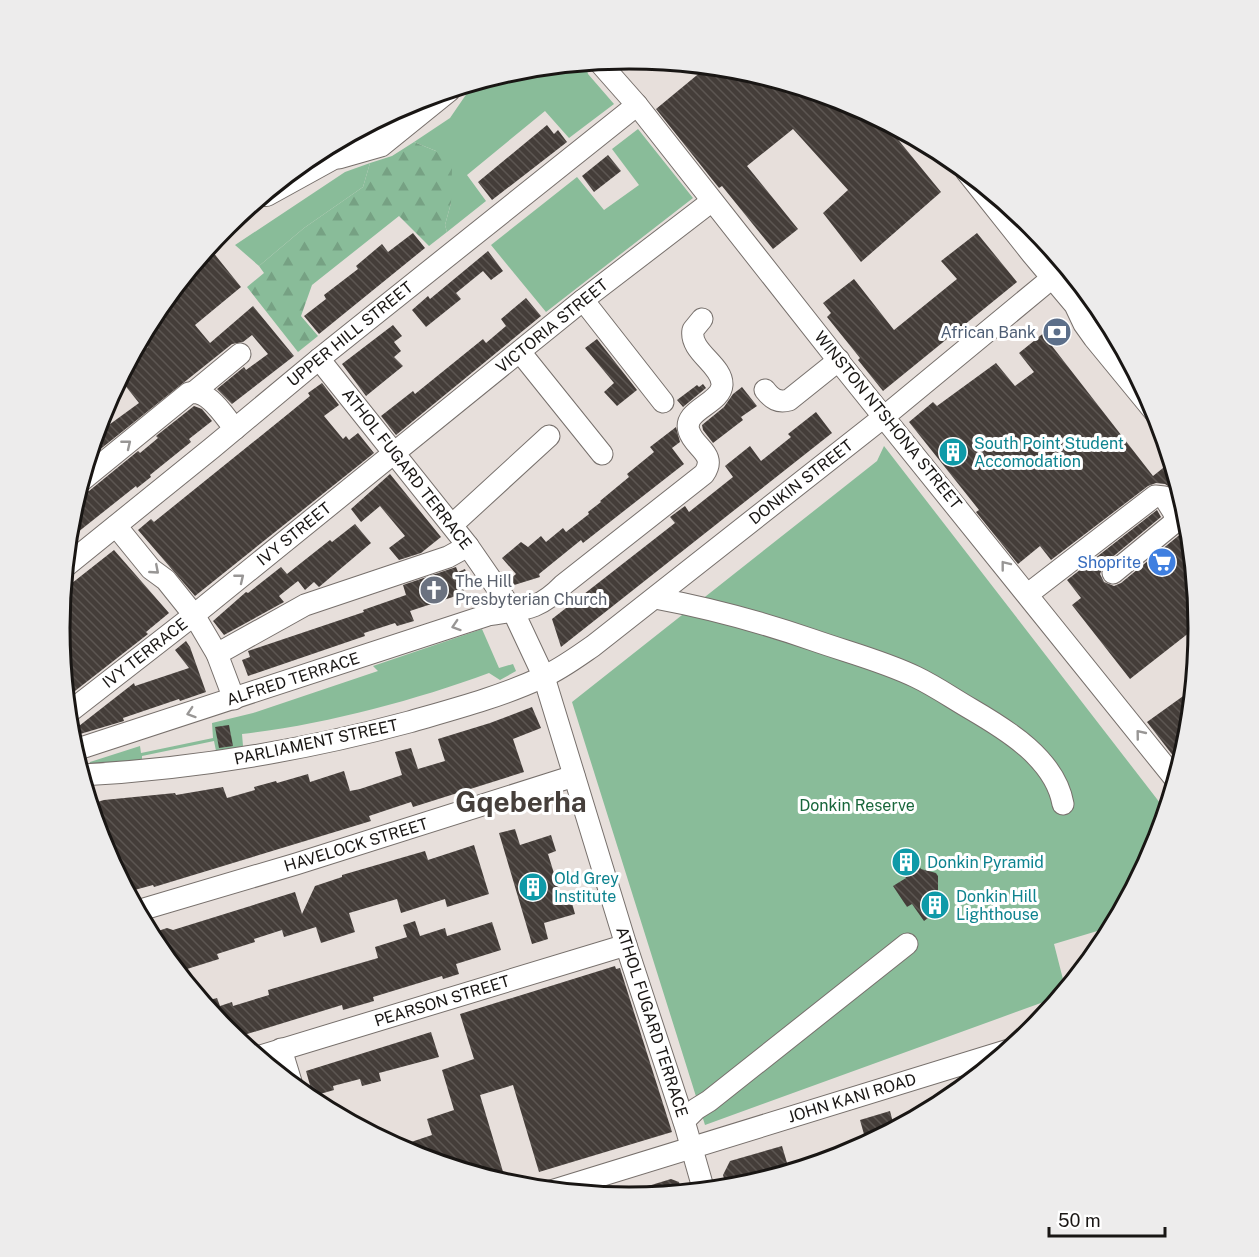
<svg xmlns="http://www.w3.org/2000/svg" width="1259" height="1257" font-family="'Public Sans',sans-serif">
  <defs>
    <pattern id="forest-firs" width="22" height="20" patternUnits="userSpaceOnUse" patternTransform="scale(1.5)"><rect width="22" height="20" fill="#89bc99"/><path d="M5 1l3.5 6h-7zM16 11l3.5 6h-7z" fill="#76a183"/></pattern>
    <pattern id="building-back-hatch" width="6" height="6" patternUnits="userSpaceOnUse" patternTransform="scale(1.5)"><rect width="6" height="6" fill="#443d39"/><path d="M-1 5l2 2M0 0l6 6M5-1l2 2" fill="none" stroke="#5c5652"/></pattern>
  </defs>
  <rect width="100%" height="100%" fill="#e7dfdb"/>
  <g fill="#89bc99">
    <path d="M585 63 588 74 614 104 569 138 545 111 467 175 486 201 447 232 445 225 451 203 436 151 414 142 450 118 474 83 519 69Z"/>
    <path d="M638 129 693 198 546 312 491 245 577 177 604 210 639 185 612 149Z"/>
    <path d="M370 163 363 187 304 228 259 266 235 245 345 172Z"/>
    <path d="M884 446 1167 812 1156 847 1114 926 1054 944 1066 991 1063 995 705 1125 572 702 877 461Z"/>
    <path d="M482 629 499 668 513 664 516 671 500 680 489 673C413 701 322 725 242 734L243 746 220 753 216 751 214 741 142 756V763L90 768V762L140 746 141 753 213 738 212 723 253 713 378 671 373 666Z"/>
  </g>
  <path fill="url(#forest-firs)" d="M414 142 436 151 452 168 451 203 445 225 447 232 429 246 399 216 312 285 301 316 318 336 298 352 247 287 264 273 259 266 304 228 363 187 370 163 392 156Z"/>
  <g fill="url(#building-back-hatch)">
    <path d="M708 66 741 70 848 102 882 120 941 192 861 262 823 213 848 190 793 129 747 166 798 229 773 249 722 186 719 188 656 109Z"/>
    <path d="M547 125 554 134 558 130 567 142 492 200 478 182Z"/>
    <path d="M608 155 621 171 594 192 582 176Z"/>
    <path d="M413 233 425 248 319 334 304 316 326 299 324 295 358 269 356 266 382 244 388 252Z"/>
    <path d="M977 233 1017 282 883 391 858 360 860 358 827 317 831 313 823 303 854 279 894 330 957 279 941 261Z"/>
    <path d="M212 251 241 287 195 325 210 343 253 306 294 356 232 404 217 389 244 367 246 370 268 354 252 335 243 342 232 344 93 455 90 452 95 435 139 403 120 379 128 363 148 347 142 338 156 312 193 266Z"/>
    <path d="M488 251 503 271 491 280 483 271 456 293 461 299 426 327 412 310 428 296 430 299Z"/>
    <path d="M526 298 541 316 396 435 381 416 413 391 415 394 483 339 486 343 506 326 501 319Z"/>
    <path d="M1056 323 1066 335 1052 346 1153 476 1168 464 1175 472 1189 518 1199 625 1130 679 1072 605 1081 598 1067 580 1157 510 1161 517 1104 564 1100 574 1104 582 1114 586 1121 583 1183 532 1187 526V512L1174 490 1165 484 1156 483 1148 486 1051 560 1040 546 1018 564 976 512 979 510 909 422 933 402 937 406 996 363 1015 386 1034 372 1019 353Z"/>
    <path d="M393 325 402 336 394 342 401 351 394 357 403 366 366 396 342 364Z"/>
    <path d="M597 339 637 390 617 406 604 392 614 383 585 348Z"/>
    <path d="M322 383 339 405 324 416 343 439 346 436 349 440 358 433 374 453 195 596 138 530 151 519 154 522 288 414 310 396 308 393Z"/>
    <path d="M703 384 706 388 683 407 677 400 697 385 699 387Z"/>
    <path d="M742 387 757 406 741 417 743 420 713 443 703 430 702 425 724 407 733 394Z"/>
    <path d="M194 406 202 409 212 421 189 439 191 442 150 475 151 477 137 488 136 486 68 540 72 513 81 506 76 500 78 493 89 491 138 451 140 453 158 438 156 436Z"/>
    <path d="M816 412 832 433 561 647 552 619 675 523 670 517 685 506 689 512 733 477 725 466 750 446 761 461 791 437 788 434Z"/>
    <path d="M676 427 680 442 672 448 684 464 583 543 581 540 539 574 540 577 511 586 508 581 516 574 502 558 521 542 528 547 541 536 546 542 563 528 566 532 589 514 588 512 601 502 600 501 629 477 627 474 654 452 650 447Z"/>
    <path d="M390 474 441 537 421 553 399 560 389 548 405 536 380 506 361 522 351 509Z"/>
    <path d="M355 524 371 543 319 587 314 582 305 590 298 581 279 596 284 602 224 635 213 621 246 592 248 593 281 567 287 574 330 540 332 542Z"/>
    <path d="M114 550 169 613 146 632 148 634 66 698 60 628 64 587H67Z"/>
    <path d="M456 567 458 572 465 569 470 584 462 587 465 593 410 611 414 621 397 626 395 623 364 633 365 636 248 676 242 660 250 657 248 651 364 612 363 610 406 595 403 585Z"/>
    <path d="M186 641 190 647 206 692 180 701 179 699 123 718 124 721 70 737V733L134 683 135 686 189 668 175 650Z"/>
    <path d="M1186 694 1192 702 1188 740 1181 766 1147 722Z"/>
    <path d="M532 707 541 728 513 739 524 772 413 807 411 802 369 816 371 821 154 887 153 885 127 892 112 863 96 815 94 803 104 800 175 793 176 795 223 787 227 798 255 790 254 787 276 781 277 783 308 774 310 782 344 771 350 791 360 789 402 775 395 752 411 748 418 769 445 761 438 739 490 723Z"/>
    <path d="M229 725 233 746 219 748 215 727Z"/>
    <path d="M515 829 520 845 551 835 556 851 548 854 562 899 570 896 575 914 544 923 548 939 532 944 499 833Z"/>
    <path d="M474 845 489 894 447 907 445 899 401 913 397 899 349 913 355 932 321 943 316 927 284 937 282 930 254 939 255 942 217 954 219 959 187 969 194 992 155 945 149 934 167 928 173 930 295 892 302 914 315 886 342 877V875L425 851 428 860Z"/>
    <path d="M908 849 921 869 936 873 938 876V892L935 894 942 903 941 908 924 921 912 904 907 907 893 886 906 878 893 860Z"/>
    <path d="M415 921 420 936 445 928 447 936 492 922 501 950 456 964 459 974 443 979 442 976 373 997 374 1001 343 1010 342 1005 234 1038 226 1031 202 1002 217 998 220 1006 232 1002 233 1006 269 995 268 990 378 958 375 947 407 937 403 925Z"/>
    <path d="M615 966 616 969 620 968 672 1132 539 1172 513 1085 480 1095 504 1175 490 1179 407 1153 405 1144 432 1135 427 1119 454 1110 442 1070 474 1059 460 1014Z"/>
    <path d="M431 1032 439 1057 379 1073 381 1081 362 1086 360 1079 333 1086 334 1090 313 1096 306 1071Z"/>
    <path d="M890 1111 895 1130 867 1145 860 1120Z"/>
    <path d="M782 1146 790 1173 740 1188 727 1189 723 1175 730 1161Z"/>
    <path d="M671 1179 679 1182 682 1193 626 1198 625 1193Z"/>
  </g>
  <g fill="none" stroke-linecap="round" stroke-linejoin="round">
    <g stroke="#77706c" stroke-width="23">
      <g id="minor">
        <path d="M599 62 637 105 845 369 1176 780"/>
        <path d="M339 158 381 146 449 91"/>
        <path d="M966 171 1032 254 1075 305 1084 324 1094 338 1158 416"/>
        <path d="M583 300 663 402"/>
        <path d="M520 352 602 454"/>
        <path d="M319 359 468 546 513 611 544 677 626 945 686 1128 704 1191"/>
        <path d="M765 390C772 399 778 403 789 400L839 360"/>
        <path d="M194 392 240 354"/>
        <path d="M81 481 189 393C209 389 224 416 235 429"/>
        <path d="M452 525 549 436"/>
        <path d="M116 526 151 569 166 580 194 615 217 654 234 699"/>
        <path d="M66 566 212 448 319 359 637 105"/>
        <path d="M1028 594 1155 496 1164 497 1174 513 1175 522 1113 573"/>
        <path d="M655 598C709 608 761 622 813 640 847 652 883 661 916 677 935 686 952 698 971 709 1007 730 1055 759 1063 804"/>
        <path d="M217 654 305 605 448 557 468 546"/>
        <path d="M68 713 194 615 583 300 712 201"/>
        <path d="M73 749H78L488 615C521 609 537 612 563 585L704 474C718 454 694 448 689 431 682 410 721 404 722 385 723 365 689 352 693 330L702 319"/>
        <path d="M81 775C193 769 301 751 409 722 454 709 500 697 543 677 561 669 577 657 593 646L885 416 1052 278"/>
        <path d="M137 911 296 864 574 776"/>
        <path d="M281 1049 292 1085"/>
        <path d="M257 1057 626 945"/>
        <path d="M684 1121 696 1109 709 1101 907 944"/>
        <path d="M551 1191 1012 1049"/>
      </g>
    </g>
    <g stroke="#77706c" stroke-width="28">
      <path id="major" d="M266 193 344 150 415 101"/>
    </g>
    <g stroke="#77706c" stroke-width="32">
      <path id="highway" d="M298 167 319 151"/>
    </g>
    <use href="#minor" stroke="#fff" stroke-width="21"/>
    <use href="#major" stroke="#fff" stroke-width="26"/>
    <use href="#highway" stroke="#fff" stroke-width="30"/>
  </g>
  <defs><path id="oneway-chevron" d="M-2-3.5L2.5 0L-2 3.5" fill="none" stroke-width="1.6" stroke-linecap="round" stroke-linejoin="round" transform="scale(1.5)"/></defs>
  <g stroke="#989695">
    <use href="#oneway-chevron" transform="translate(127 444) rotate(-39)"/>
    <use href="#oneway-chevron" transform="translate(1005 565) rotate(-128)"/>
    <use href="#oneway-chevron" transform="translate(155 570) rotate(41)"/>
    <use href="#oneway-chevron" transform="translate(240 578) rotate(-39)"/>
    <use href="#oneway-chevron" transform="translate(456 626) rotate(162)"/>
    <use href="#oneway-chevron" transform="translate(191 713) rotate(162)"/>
    <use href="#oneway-chevron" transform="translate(1140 734) rotate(-129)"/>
  </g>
  <defs>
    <g id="bank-disc" transform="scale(1.5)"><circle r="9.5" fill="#5c6f8a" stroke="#fff"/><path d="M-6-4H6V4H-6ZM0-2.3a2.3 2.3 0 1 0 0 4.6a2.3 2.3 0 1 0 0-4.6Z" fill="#fff"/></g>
    <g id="building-disc" transform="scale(1.5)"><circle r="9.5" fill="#0f9aa8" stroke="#fff"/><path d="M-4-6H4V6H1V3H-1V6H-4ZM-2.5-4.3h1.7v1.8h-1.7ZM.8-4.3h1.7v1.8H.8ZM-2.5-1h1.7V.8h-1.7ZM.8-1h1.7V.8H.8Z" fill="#fff"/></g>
    <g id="supermarket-disc" transform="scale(1.5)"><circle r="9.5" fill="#3f7fe0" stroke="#fff"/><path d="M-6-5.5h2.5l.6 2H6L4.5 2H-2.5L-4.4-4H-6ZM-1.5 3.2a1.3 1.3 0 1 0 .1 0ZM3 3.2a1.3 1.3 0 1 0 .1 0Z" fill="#fff"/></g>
    <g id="church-disc" transform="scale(1.5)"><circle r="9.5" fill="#6b7280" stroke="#fff"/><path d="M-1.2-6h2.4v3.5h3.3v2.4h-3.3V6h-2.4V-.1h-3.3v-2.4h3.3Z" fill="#fff"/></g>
  </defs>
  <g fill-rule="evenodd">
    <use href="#bank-disc" x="1057" y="332"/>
    <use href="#building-disc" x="953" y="452"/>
    <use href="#supermarket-disc" x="1162" y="562"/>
    <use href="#church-disc" x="434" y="590"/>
    <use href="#building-disc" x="906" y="862"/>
    <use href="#building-disc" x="533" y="887"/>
    <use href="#building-disc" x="935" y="905"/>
  </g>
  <g text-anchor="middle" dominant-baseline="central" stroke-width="6" stroke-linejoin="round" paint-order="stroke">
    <g font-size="16" fill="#191614" stroke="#fff">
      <text transform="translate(552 326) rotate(-39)">VICTORIA STREET</text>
      <text transform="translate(350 334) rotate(-39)">UPPER HILL STREET</text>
      <text transform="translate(888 420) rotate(51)">WINSTON NTSHONA STREET</text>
      <text transform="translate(407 469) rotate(52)">ATHOL FUGARD TERRACE</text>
      <text transform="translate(801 482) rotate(-38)">DONKIN STREET</text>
      <text transform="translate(294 534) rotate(-39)">IVY STREET</text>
      <text transform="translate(145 653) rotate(-38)">IVY TERRACE</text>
      <text transform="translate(293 679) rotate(-18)">ALFRED TERRACE</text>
      <text transform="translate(316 742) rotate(-12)">PARLIAMENT STREET</text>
      <text transform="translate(356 845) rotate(-17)">HAVELOCK STREET</text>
      <text transform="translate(442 1001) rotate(-17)">PEARSON STREET</text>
      <text transform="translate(652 1022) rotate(72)">ATHOL FUGARD TERRACE</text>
      <text transform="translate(852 1098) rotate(-17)">JOHN KANI ROAD</text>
    </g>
    <g font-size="16" fill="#4e5e75" stroke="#fff" text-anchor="end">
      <text x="1036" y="332">African Bank</text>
    </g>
    <g font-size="16" fill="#0d838f" stroke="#fff" text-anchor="start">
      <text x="974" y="443">South Point Student<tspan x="974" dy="18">Accomodation</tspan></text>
      <text x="927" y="862">Donkin Pyramid</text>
      <text x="554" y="878">Old Grey<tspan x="554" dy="18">Institute</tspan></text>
      <text x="956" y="896">Donkin Hill<tspan x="956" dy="18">Lighthouse</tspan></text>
    </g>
    <g font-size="16" fill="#366cbe" stroke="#fff" text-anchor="end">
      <text x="1141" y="562">Shoprite</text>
    </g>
    <g font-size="16" fill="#5b616d" stroke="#fff" text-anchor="start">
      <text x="455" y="581">The Hill<tspan x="455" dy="18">Presbyterian Church</tspan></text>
    </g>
    <g font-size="16" fill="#18663b" stroke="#fff">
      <text x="857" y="805">Donkin Reserve</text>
    </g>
    <g font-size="28" font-weight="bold" fill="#463f3b" stroke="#fff">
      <text x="521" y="801">Gqeberha</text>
    </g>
  </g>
  <path d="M0 0H1259V1257H0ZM70 628a559 559 0 1 1 1118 0a559 559 0 1 1-1118 0Z" fill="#edecec" fill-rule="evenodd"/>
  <path fill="none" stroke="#191614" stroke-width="3" d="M70 628a559 559 0 1 1 1118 0a559 559 0 1 1-1118 0Z"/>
  <path d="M1049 1227v9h116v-9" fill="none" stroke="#191614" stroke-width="3"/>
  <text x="1058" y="1227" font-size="18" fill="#191614" stroke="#ffffff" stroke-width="4.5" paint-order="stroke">50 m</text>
</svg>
